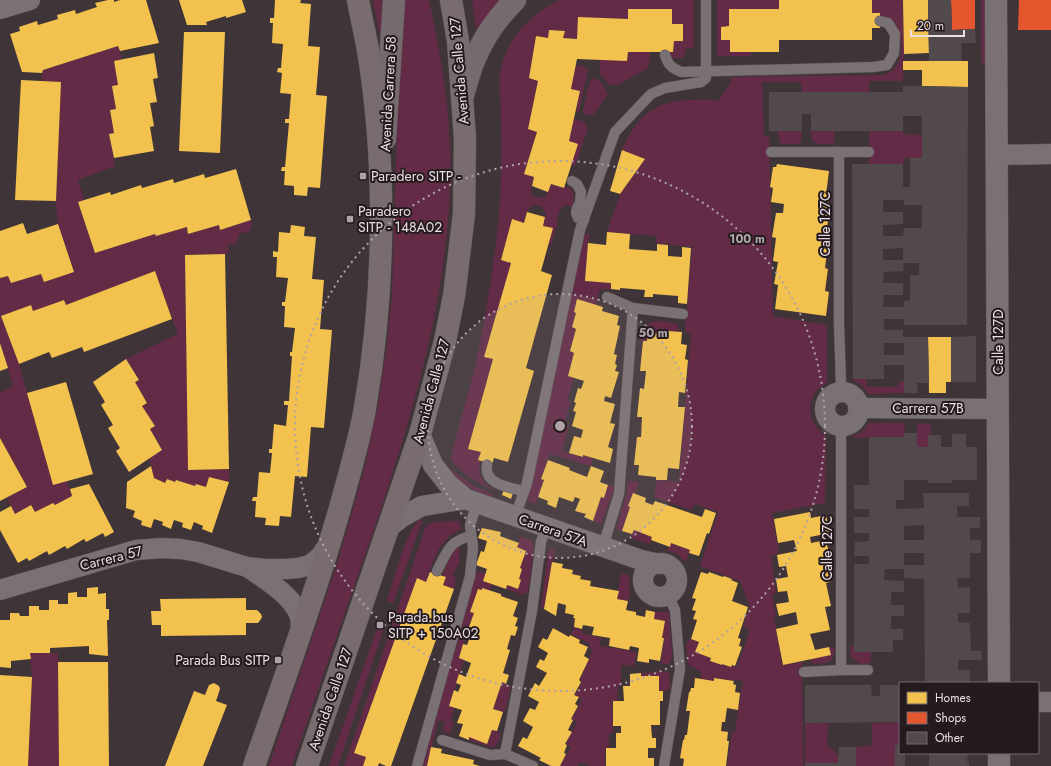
<svg xmlns="http://www.w3.org/2000/svg" width="1051" height="766" font-family="Jost,sans-serif">
  <rect width="100%" height="100%" fill="#3f3539"/>
  <g fill="#642b47">
    <path d="M373 0H385L382 47Z"/>
    <path d="M401 0H429C443 63 453 129 450 193 443 328 401 452 357 578 335 641 313 703 292 766H269L338 561 364 470 378 405 386 352 392 297Z"/>
    <path d="M472 0H504L478 39Z"/>
    <path d="M559 0H694V48L685 49 684 58H671L670 52H673L674 41H683V24H672V9H629L628 19 577 39 563 38 565 31 549 30 548 38 536 36 529 78 538 81 528 129 537 132 524 174 534 177C532 184 529 191 533 197L542 198 545 197 551 184 563 188 564 186C576 190 575 196 572 207L565 204 559 212 557 225 551 245 548 244 553 228 543 226 546 214 542 207 535 205C527 207 526 215 524 223L512 220 501 260 511 263 485 356 493 359 481 452 478 460 480 461C477 477 483 483 496 492 479 483 462 475 451 459 457 429 467 400 474 371 484 326 492 279 497 233 502 195 501 156 501 118 501 101 497 80 502 64 510 35 533 13 559 0Z"/>
    <path d="M717 0H779V9H729V26L721 27V40H730V52H751V56H717Z"/>
    <path d="M872 0H903L904 54 903 61V81H869V92H802L801 82H762L764 136H769L773 316 827 325V382C823 385 818 388 815 393 805 407 811 427 826 436L825 503 772 513 779 553 771 556 776 593 772 594 776 616 774 617 782 665 802 662 803 766H727L732 732H735L743 681 714 678V681L701 679V672L688 664 686 647 687 641 691 639 699 642 695 652 711 658 710 661 721 665 722 664 737 667 750 630 743 627 750 606 740 581 700 566 718 512 695 504 691 510 654 497 657 480 679 482 691 333 685 332 692 247 656 243 657 236 607 232 620 194 645 159 622 150C636 118 653 101 690 100 700 100 709 99 718 101L731 83V77L883 75C888 73 893 71 896 66 901 59 901 53 901 45 900 30 897 17 880 16V13H872Z"/>
    <path d="M981 0H986L987 65H982Z"/>
    <path d="M118 46 122 59 114 61 118 85 116 109 110 110 114 133 109 135 115 166 78 180 84 200 78 203 95 253 155 234 156 236 187 227 189 234 219 225 220 230 251 220 252 225 248 233 240 232 236 244H228L229 254 185 255 188 470 229 469V482L209 477 206 487 196 484 195 486 177 480 175 482 167 479 165 483 154 478 149 458 162 449 150 429 154 426 142 406 147 402 135 382 139 380 126 359 178 334 155 272 66 305 63 300 33 311 31 305 1 316 19 364 53 485 67 481 72 496 55 505 53 503 35 512 31 505 15 514 7 498 27 487 0 438V393L13 386 0 341V278L8 276 11 283 41 274 44 282 74 272 58 224 56 201 61 82H41L43 70Z"/>
    <path d="M628 52H650L649 65 648 68 619 84 615 85H610L600 74V60L627 61Z"/>
    <path d="M578 65H583L588 70 579 112 576 111 580 91 571 89 575 66 578 67Z"/>
    <path d="M593 78C601 80 604 87 608 94L594 114C590 116 587 116 583 113V111L589 83Z"/>
    <path d="M574 119 584 122 588 128 575 166 571 165 569 141Z"/>
    <path d="M778 131H802L801 142 799 144H783L780 143Z"/>
    <path d="M811 131H835L834 143C831 144 828 144 824 144 814 144 811 142 811 131Z"/>
    <path d="M869 131H903V134L922 135V158H904L903 164H869Z"/>
    <path d="M584 234H589L585 281 611 283V289H600L596 305 577 300 574 312 576 313 572 327 576 329 570 351 574 353 568 376 574 378 567 400 571 401 564 424 569 425 562 451 582 457 583 455 593 458 591 466 550 454 541 478 544 480 536 504 528 501 543 425Z"/>
    <path d="M663 321 677 324 680 332 667 331 666 334 648 332 647 341 639 340 642 327 653 322Z"/>
    <path d="M853 379H867V387H896L899 385V381L904 382V393L868 394 862 385 854 381Z"/>
    <path d="M869 423H905L904 437 854 438V436L861 433Z"/>
    <path d="M917 423 930 424 931 435H928V447H917Z"/>
    <path d="M449 470H452L470 484 493 495V499C478 492 460 484 449 470Z"/>
    <path d="M628 481 639 482 635 494 632 493 628 506 630 507 622 531 616 529 627 492Z"/>
    <path d="M608 485 615 486 601 524 593 521 601 497 604 498Z"/>
    <path d="M421 518 422 522 393 603 387 601C394 580 405 531 421 518Z"/>
    <path d="M459 521 461 529C457 532 451 534 448 538 436 548 431 567 426 582L417 579 354 753 366 757 363 766H344L426 526 434 522Z"/>
    <path d="M634 530 652 537 650 544 630 538Z"/>
    <path d="M520 537 532 541 534 546 528 592 524 595 506 589 507 585 518 589 521 580 519 579 522 569 520 568 526 551 517 547Z"/>
    <path d="M671 543 690 550 686 562 677 554 667 550Z"/>
    <path d="M460 546 459 563 452 576 456 577 454 589 443 585 446 577 442 576 453 551Z"/>
    <path d="M551 548 555 550 544 609 541 608 548 552Z"/>
    <path d="M476 571 486 574 483 581 492 584 490 590 483 588 482 590 478 589 470 611 474 613 459 658 464 660 449 705 454 707 451 721 454 722 450 734 445 733 443 727 445 721H438L427 766H423Z"/>
    <path d="M621 573 629 575 630 592 628 601 617 599Z"/>
    <path d="M655 612H669L672 657 669 664H661L664 638H662L665 621 654 619Z"/>
    <path d="M380 620 386 622 338 766H329Z"/>
    <path d="M574 628 582 630V633L601 638 599 646 637 652 634 666 621 665V686H618L617 701H612L613 733 609 734V748H605V766H588L587 763H578V766H560L571 747 566 744 577 722 572 719 582 699 575 695 582 682 580 680 584 672 583 671 593 650 588 647 590 644 571 634Z"/>
    <path d="M854 645V652H871V663L861 664 851 657 850 647Z"/>
    <path d="M829 647 835 648C832 665 829 662 814 664L809 659 830 655Z"/>
    <path d="M30 653H58L59 766H28L32 677Z"/>
    <path d="M665 671 669 673 670 675V690L659 691V676H641V673Z"/>
    <path d="M502 682 511 687 505 711 503 712 493 709Z"/>
    <path d="M900 722V745L895 766H856V747L872 745V723Z"/>
    <path d="M805 723H828L827 745 839 756 838 763H805Z"/>
    <path d="M492 730 500 733V739L495 746 491 747 469 740V737L487 743Z"/>
  </g>
  <g fill="#f2c14e">
    <path d="M108 0H114V2L120 0H146L159 43 120 51 118 46 43 70 42 73 22 72 10 34 20 31 19 27 37 21 38 25 58 19 57 15 75 10 76 14 97 7 95 3Z"/>
    <path d="M179 0H242L246 12 226 18V16L206 22 207 25H187Z"/>
    <path d="M275 0H301L300 3 311 4 308 46 320 47 316 95 327 96 320 188 308 187 307 196 294 195V186L284 185 285 171H281L282 167H285L289 123H285V119H289L291 94 280 93 282 73 277 72 278 68H281L283 44 272 43 273 23H270V18H274Z"/>
    <path d="M779 0H872V13H880V28H872V40H779V52H730V40H721V27L729 26V9H779Z"/>
    <path d="M903 0H928L929 53 904 54Z"/>
    <path d="M628 9H672V24H683V41H674L673 52H628L627 61 577 59 571 89 580 91 569 141 578 144 564 188 551 184 548 192 532 186 534 177 524 174 537 132 528 129 538 81 529 78 536 36 548 38 549 30 565 31 563 38 577 39 578 17 628 19Z"/>
    <path d="M184 32H225L220 153 179 151Z"/>
    <path d="M154 53 158 78 153 79 157 102 150 103 154 126 150 127 154 151 114 158 109 134 114 133 110 110 116 109 112 86 118 85 114 61Z"/>
    <path d="M903 61H968V87L922 86V70H903Z"/>
    <path d="M21 80 61 82 56 201 15 200Z"/>
    <path d="M622 150 645 159 620 194 610 191Z"/>
    <path d="M777 164 829 171 826 195 829 196 826 220H828L825 245H828L825 268 828 269 825 291 829 292 826 316 775 309 778 285 774 284 778 262 773 261 776 238 772 237 776 213H783L784 204 771 202 773 188 770 187 773 167H776Z"/>
    <path d="M236 169 251 220 220 230 219 225 188 234 187 227 156 236 155 234 95 253 78 202 110 192 111 195 141 185 142 188 173 179 174 183 204 174 205 178Z"/>
    <path d="M527 212 545 217 543 226 553 228 541 271 552 275 526 368 534 371 508 462 494 458 492 464 478 460 481 452 468 449 493 359 484 357 511 263 501 260 512 219 524 223Z"/>
    <path d="M23 223 27 234 58 224 74 272 44 282 41 274 11 283 8 276 0 278V231Z"/>
    <path d="M291 225 305 227 304 236 316 237 312 279 324 280 320 329 332 330 324 428 311 427 307 477 295 476 291 517 280 516 279 526 265 525 266 518 255 517 256 501H252L253 497H257L259 472 270 473 272 453H269V449H272L274 424 286 426 288 405H284V401H289L292 356H290V352H292L295 328 284 327 285 306H282V302H285L288 278 276 277 277 257H273V251L278 252 279 232 290 233Z"/>
    <path d="M607 232 630 234 629 249 657 251V244L668 245V256L682 257V247L691 248 687 304 678 303V296L653 294V297H644L645 290 620 288V290L611 289V283L585 281 588 243 606 245Z"/>
    <path d="M225 254 229 469 188 470 185 255Z"/>
    <path d="M155 271 172 319 84 352 82 347 52 358 49 352 19 364 1 316 31 305 33 311 64 300 66 305Z"/>
    <path d="M577 299 603 307 602 311 619 316 617 325 620 326 614 354 617 355 615 364 617 365 615 371 619 372 611 398 605 396 604 401 615 404 610 423 615 424 608 447 613 449 610 463 583 455V457L569 453 574 436 581 438 583 430 572 426 576 412 573 411 576 403 574 402 578 388 581 389 584 381 568 376 574 353 570 351 576 329 572 327 576 313 574 312Z"/>
    <path d="M667 331 682 332 681 344 687 345 685 359 688 360 685 393 679 392 678 407H685L679 469 668 468 667 480H656V477L638 475 639 465H634L637 437H641L642 417H637L640 388 644 389 646 371H640L643 341H647L648 332 666 334Z"/>
    <path d="M928 337H951V382H946V393H929Z"/>
    <path d="M0 343 8 368 0 371Z"/>
    <path d="M126 359 139 380 135 382 147 403 142 406 155 426 150 429 162 450 129 472 116 451 120 448 108 428 113 425 101 405 105 402 93 382Z"/>
    <path d="M66 382 93 474 53 485 27 393Z"/>
    <path d="M0 438 27 487 0 501Z"/>
    <path d="M548 460 570 468 569 470 587 477 591 466 604 471 600 482 608 485 604 498 601 497 593 521 584 517 586 514 575 511 580 499 575 497 573 502 559 497 556 508 547 504 548 501 538 497 544 480 541 479Z"/>
    <path d="M151 466 154 478 165 483 167 479 175 482 176 480 195 486 196 484 206 487 209 477 229 482 212 533 202 529 203 526 194 522 191 530 182 527 183 523 174 520 171 529 162 525 163 522 154 519 151 528 141 525 142 521 133 517 135 511 126 508 127 482Z"/>
    <path d="M89 484 114 532 105 537 103 533 86 542 84 539 67 549 65 546 49 555 47 551 29 561 27 558 18 563 0 530V512L11 506 15 514 31 505 35 512 53 503 55 505 72 496 70 489Z"/>
    <path d="M504 489 513 493 511 499 502 495Z"/>
    <path d="M633 493 646 498 645 502 653 505 655 501 702 517 705 509 716 513 709 534 707 533 699 556 689 553 690 550 671 543 670 547 651 540 652 537 634 530 632 534 622 531 630 507 628 506Z"/>
    <path d="M810 512 811 518 826 515 830 533 810 537 811 543 826 540 830 557 825 558 830 582 826 583 831 606 825 607 830 630 810 634 815 650 829 647 831 655 783 665 776 629 798 624 796 612 779 616 776 604 789 602 787 591 778 592 776 579 788 577 786 566 779 567 777 555 797 551 794 540 778 543 774 519Z"/>
    <path d="M482 528 501 532 500 536 519 543 517 547 526 551 520 568 522 569 519 579 521 580 518 589 507 585 506 589 483 581 487 569 476 565 481 551 484 552 487 541 478 538Z"/>
    <path d="M552 562 563 564 562 568 573 570 572 574 581 576 580 579 591 581 590 586 619 591 617 599 628 601 626 610 636 612V615L645 617 646 610 655 612 654 619 665 621 662 638H664L660 661 649 659V663L637 661 639 648 630 646 629 650 609 646 610 638 592 635 594 627 583 625 582 629 574 627 575 618H573L574 615 565 613 566 605 558 603 556 616 544 609Z"/>
    <path d="M430 572 446 577 443 585 454 589 391 766H386L379 763 378 766H363L366 757 354 753 417 578 426 582Z"/>
    <path d="M701 572 708 574 709 572 723 577 724 576 732 579 731 580 738 583 732 601 748 607 738 638 741 639 739 646 742 647 735 666 732 665 731 667 722 664V665L710 661 711 658 695 652 699 642 691 639 697 620 693 619 696 611 692 610 696 599 692 598Z"/>
    <path d="M98 587V594L106 593V609H109V620H107L108 656 89 654V646L50 648V653H30L31 659 11 661V668L0 667V620H10V613H19L20 616H29V606H39V610H49V600H58V604H68V593L77 592V597H87V588Z"/>
    <path d="M482 588 501 594V596L518 602 513 616 518 618 515 626 518 627 515 636 511 635 507 649 510 650 503 673 509 675 506 684 502 682 493 709 503 712 497 731 492 730 487 744 469 737V740L459 736 463 724 457 723 462 710 449 706 454 690 458 692 461 685 456 683 459 674 466 677 471 663 459 658 463 644 467 645 470 637 473 628 469 627 474 613 470 612 478 589 482 590Z"/>
    <path d="M246 598V610H257L261 614 262 617 261 619 258 623H246V635L161 636V625H152L151 611H161L160 599Z"/>
    <path d="M553 628 569 637 570 635 580 640 579 643 588 647 584 656 589 659 579 680 581 682 574 695 579 697 575 704 578 706 571 719 573 720 568 730 572 732 565 744 567 745 564 753 566 754 560 766H551L539 760 541 758 518 746 523 737 527 739 533 727 523 721 530 708 535 710 539 702 528 696 535 683 539 686 547 673 536 667 540 659 544 661 548 653 538 647 543 638 547 640Z"/>
    <path d="M58 662H108L109 766H59Z"/>
    <path d="M641 673V676H659V691H663V701H660V725H651L652 738H656V748H648V758H654V766H606V748H616V733H621V726H613V701H624L623 686H630V674Z"/>
    <path d="M0 675 32 677 28 766H0Z"/>
    <path d="M695 678 714 681V678L734 681 733 684 736 685 735 692 740 693 738 710 727 708 725 722H722L721 731 728 732 727 741H729L726 766H683L684 759 680 758 683 740H684L685 735H687L690 711H686L689 692H690L691 688H694Z"/>
    <path d="M214 683 219 686 220 689 216 701 227 705 203 766H165L194 691 205 695 209 685Z"/>
    <path d="M431 747 442 749 441 753 474 760 473 764 480 766H427Z"/>
  </g>
  <g fill="#e4572e">
    <path d="M951 0H975V29L952 30Z"/>
    <path d="M1019 0H1051V30H1018Z"/>
  </g>
  <g fill="#52494d" fill-rule="evenodd">
    <path d="M928 0H951L952 30 975 29 976 43H961L962 61H929Z"/>
    <path d="M903 86 968 87 967 325H904V319H884V330H903V337H928L929 383H917L918 393H904V365H884V379H853L852 164H903V187H910V158H922V116H903V131H811V114H802V131H769V92H903ZM883 200H904V205H922V228H904L903 236H883V225L903 224V212H883ZM903 248V260H883V249ZM903 263H919V275H910V300L904 301V307H883L884 295H903V283H883L884 272 904 271ZM884 343H904V355H884Z"/>
    <path d="M976 336V382H951V337Z"/>
    <path d="M824 426 832 431 830 435 822 431Z"/>
    <path d="M904 433H917V447H928V435H941V447H952V434H966V447H977V480H952V483H928V480H904V500H896V509L924 508 923 493H969V506H957V517H980V528H970V540H981V553H970V578H957L958 588 970 587V613H958V622L970 623 971 651H981L982 660H958V670H970V683H925L924 579 904 578V569H885L884 580 904 581V592H891V605H904V616H891V629H903V640H893V652H854V564H869V556H854L855 542 869 541V533H854V517H869V509H854V485H869V437H904ZM924 525V540H904V526ZM904 553H924V565H904Z"/>
    <path d="M805 685H871L872 696H880V685H900V722L805 723Z"/>
    <path d="M895 745H900V753H905V766H895Z"/>
    <path d="M839 747H856V766H805V763H838Z"/>
    <path d="M929 753H968L967 762H969V766H929Z"/>
  </g>
  <g fill="none" stroke-linecap="round" stroke-linejoin="round">
    <g stroke="#5d5457" stroke-width="11">
      <g id="service">
        <path d="M665 55C668 65 672 68 681 72L873 67 887 65 894 53 895 34 888 23 880 21"/>
        <path d="M771 152H869"/>
        <path d="M839 152V324L841 385 843 392"/>
        <path d="M572 181 577 184 581 192 580 203 577 208 576 213 578 218 584 220"/>
        <path d="M607 297 633 308 683 314"/>
        <path d="M487 465C484 485 509 487 524 491"/>
        <path d="M515 517 527 483 580 230 615 132 651 94 665 88 701 82 706 78V0"/>
        <path d="M603 547 619 494 633 308"/>
        <path d="M437 571C447 552 449 541 471 536"/>
        <path d="M841 670V426"/>
        <path d="M804 672 841 670H868"/>
        <path d="M442 740 490 755 505 754 533 766"/>
        <path d="M505 754 532 611 541 542 546 527"/>
        <path d="M417 766 470 576 473 547 470 525 477 504"/>
        <path d="M664 766 680 669 675 610 668 595"/>
      </g>
    </g>
    <g stroke="#5d5457" stroke-width="21">
      <g id="minor">
        <path d="M0 9 30 0"/>
        <path d="M997 155 1051 154"/>
        <circle cx="842" cy="409" r="17"/>
        <path d="M858 408 998 409"/>
        <path d="M420 434 433 465 448 484 466 499 641 560 659 564"/>
        <path d="M388 528 402 517 422 506 466 499"/>
        <circle cx="660" cy="580" r="17"/>
        <path d="M249 568C266 580 290 594 299 614 301 619 301 624 301 629"/>
        <path d="M0 590 136 550 162 548 181 549 198 552 247 567 265 569H286L298 568 310 565 320 557 329 544"/>
        <path d="M1038 702H1051"/>
      </g>
    </g>
    <g stroke="#5d5457" stroke-width="23">
      <g id="tertiary">
        <path d="M996 0 999 683"/>
        <path d="M999 753V766"/>
      </g>
    </g>
    <g stroke="#5d5457" stroke-width="23">
      <g id="secondary">
        <path d="M463 95C467 82 470 69 476 56 485 35 499 16 515 0"/>
        <path d="M385 139 394 0"/>
      </g>
    </g>
    <g stroke="#5d5457" stroke-width="23">
      <g id="primary">
        <path d="M254 766C284 680 315 595 340 508 349 475 359 442 365 408 385 292 387 166 368 50 365 33 361 17 358 0"/>
        <path d="M307 766 420 434 445 341 454 296 464 214 465 139 458 41 451 0"/>
      </g>
    </g>
    <use href="#service" stroke="#7a7175" stroke-width="10"/>
    <use href="#minor" stroke="#7a7175" stroke-width="20"/>
    <use href="#tertiary" stroke="#7a7175" stroke-width="22"/>
    <use href="#secondary" stroke="#756b6f" stroke-width="22"/>
    <use href="#primary" stroke="#786c70" stroke-width="22"/>
  </g>
  <circle cx="560" cy="426" r="132" fill="#afa3a8" fill-opacity=".12"/>
  <g fill="none" stroke="#afa3a8" stroke-width="2" stroke-dasharray="2 4">
    <circle cx="560" cy="426" r="132"/>
    <circle cx="560" cy="426" r="265"/>
  </g>
  <g fill="#afa3a8" stroke="#241b1f" stroke-width="1.5">
    <rect x="359" y="172" width="8" height="8" rx="2"/>
    <rect x="346" y="215" width="8" height="8" rx="2"/>
    <rect x="376" y="621" width="8" height="8" rx="2"/>
    <rect x="274" y="656" width="8" height="8" rx="2"/>
  </g>
  <g text-anchor="middle" dominant-baseline="central" stroke-width="4" stroke-linejoin="round" paint-order="stroke">
    <g font-size="14" fill="#ecdee4" stroke="#241b1f">
      <text transform="translate(459 71) rotate(-95)">Avenida Calle 127</text>
      <text transform="translate(388 94) rotate(-87)">Avenida Carrera 58</text>
      <text transform="translate(825 224) rotate(-90)">Calle 127C</text>
      <text transform="translate(998 342) rotate(-90)">Calle 127D</text>
      <text transform="translate(431 391) rotate(-75)">Avenida Calle 127</text>
      <text x="928" y="408">Carrera 57B</text>
      <text transform="translate(553 530) rotate(19)">Carrera 57A</text>
      <text transform="translate(827 548) rotate(-90)">Calle 127C</text>
      <text transform="translate(111 558) rotate(-14)">Carrera 57</text>
      <text transform="translate(330 699) rotate(-71)">Avenida Calle 127</text>
    </g>
    <g font-size="14" fill="#ecdee4" stroke="#241b1f" text-anchor="start">
      <text x="371" y="176">Paradero SITP -</text>
      <text x="358" y="211">Paradero<tspan x="358" dy="16">SITP - 148A02</tspan></text>
      <text x="388" y="617">Parada.bus<tspan x="388" dy="16">SITP + 150A02</tspan></text>
      <text x="270" y="660" text-anchor="end">Parada Bus SITP</text>
    </g>
  </g>
  <circle cx="560" cy="426" r="6" fill="#afa3a8" stroke="#241b1f" stroke-width="2"/>
  <g font-size="12" text-anchor="middle" font-weight="bold" fill="#afa3a8" stroke="#241b1f" stroke-width="4" stroke-linejoin="round" paint-order="stroke">
    <text x="747" y="243">100 m</text>
    <text x="653" y="337">50 m</text>
  </g>
  <rect x="899" y="682" width="140" height="72" fill="#241b1f" stroke="#74696e"/>
  <rect x="907" y="692" width="20" height="12" fill="#f2c14e" stroke="#74696e"/>
  <text x="935" y="702" font-size="12" fill="#ecdee4">Homes</text>
  <rect x="907" y="712" width="20" height="12" fill="#e4572e" stroke="#74696e"/>
  <text x="935" y="722" font-size="12" fill="#ecdee4">Shops</text>
  <rect x="907" y="732" width="20" height="12" fill="#52494d" stroke="#74696e"/>
  <text x="935" y="742" font-size="12" fill="#ecdee4">Other</text>
  <path d="M911 30v6h53v-6" fill="none" stroke="#ecdee4" stroke-width="2"/>
  <text x="917" y="30" font-size="12" fill="#ecdee4" stroke="#241b1f" stroke-width="3" paint-order="stroke">20 m</text>
</svg>
